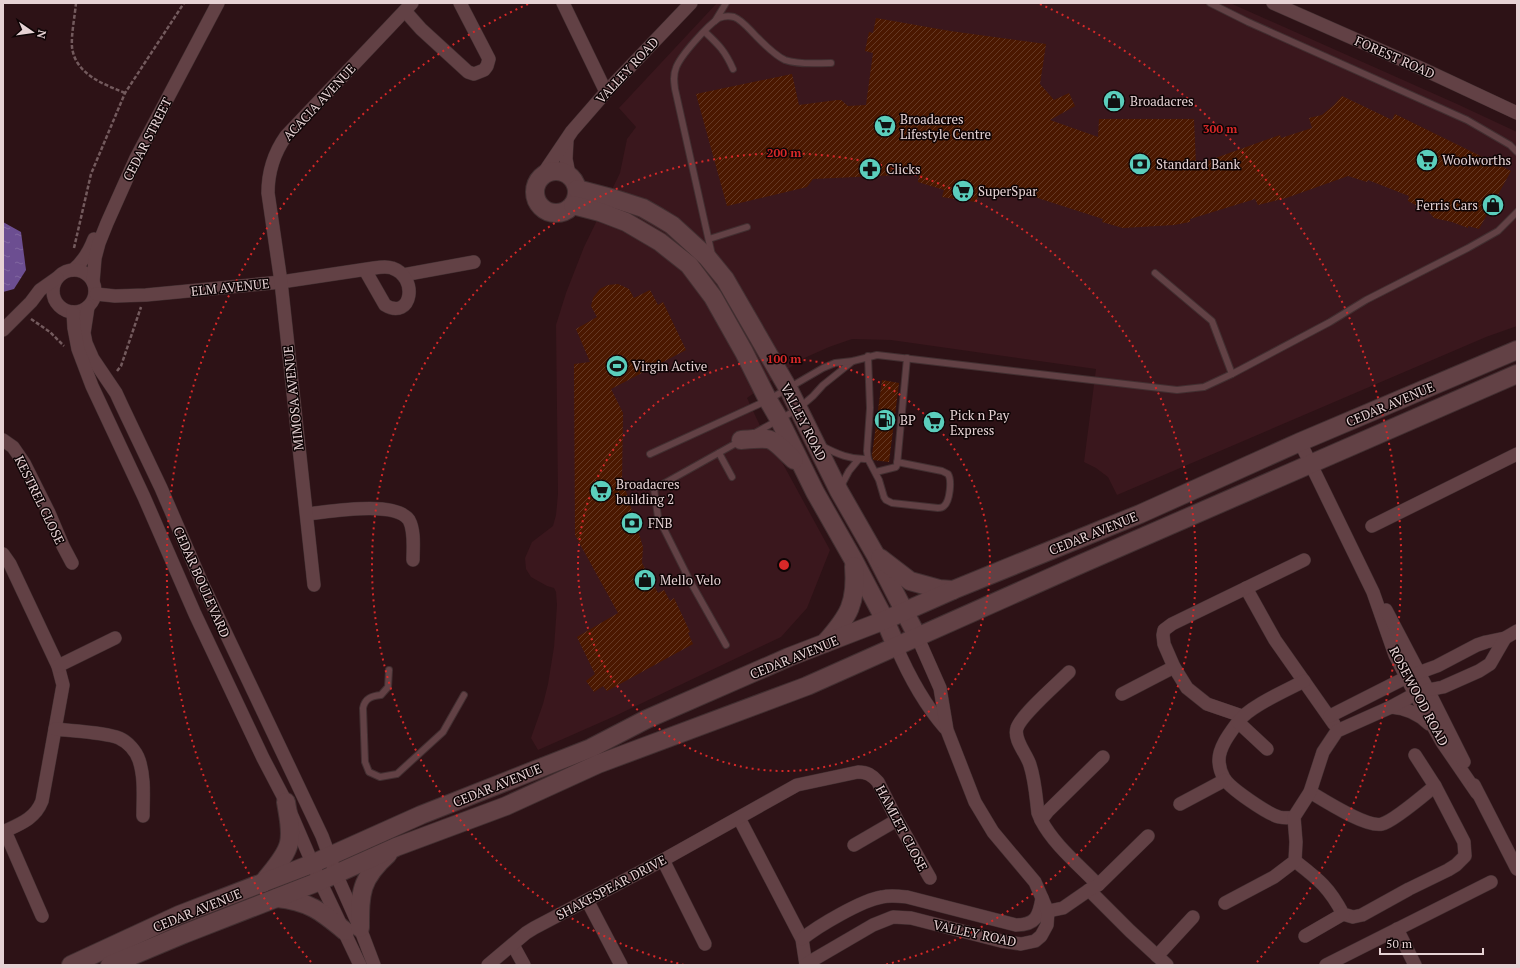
<svg xmlns="http://www.w3.org/2000/svg" width="1520" height="968" font-family="'PT Serif',serif">
  <defs>
    <pattern id="water-ripples" width="26" height="14" patternUnits="userSpaceOnUse"><rect width="26" height="14" fill="#6c4e91"/><path d="M2 4q2-2 4 0t4 0M15 11q2-2 4 0t4 0" fill="none" stroke="#8167a0"/></pattern>
    <pattern id="building-hatch" width="6" height="6" patternUnits="userSpaceOnUse"><rect width="6" height="6" fill="#4b1800"/><path d="M-1 1l2-2M0 6l6-6M5 7l2-2" fill="none" stroke="#653924"/></pattern>
  </defs>
  <rect width="100%" height="100%" fill="#2d1216"/>
  <path fill="#3a171d" d="M717 3H1230L1457 104 1517 132V326L1486 337 1117 495 1108 477 1096 468 1084 462 1096 369 891 340 852 339 829 347 802 359 747 398 769 445 777 453 830 550 807 608 781 637 615 716 538 750 531 738 543 704 548 684 554 647 557 605 556 592 554 588 547 586 531 577 526 569 525 558 532 542 553 526 556 515 558 494 556 325 566 293 584 247 620 173 627 139 636 127 619 108Z"/>
  <path fill="url(#water-ripples)" d="M3 222 21 232 26 270 14 289 3 292Z"/>
  <g fill="url(#building-hatch)">
    <path d="M876 18 950 31 1046 44 1040 84 1054 100 1069 93 1075 106 1050 120 1098 137 1099 119H1194L1196 165 1280 135 1281 138 1312 128 1309 118 1322 115 1334 105 1342 96 1392 120 1395 114 1511 171 1479 229 1468 226V228L1452 222 1434 218 1429 212 1408 201 1409 196 1368 180 1367 182 1348 176 1286 198 1258 205 1255 199 1190 219V222L1174 225 1123 228 1102 222 1103 219 1004 187 1002 193 995 192 994 197 979 194 976 202 942 197 944 190 918 182 919 174 813 179 807 187 727 206 696 94 792 74 799 105 837 100H841L848 106 866 105 873 53 865 51 869 32 873 33Z"/>
    <path d="M618 284 629 289 634 298 650 290 658 305 663 302 686 350 611 389 623 413 622 480H626L625 488 643 547 642 563 658 593 664 590 670 601 674 598 690 632 688 633 693 644 607 691 603 686 594 692 586 681 595 674 577 637 618 613 575 535 574 364 590 362 576 329 597 317 591 306 593 298 600 289 608 285Z"/>
    <path d="M882 380 899 383 889 462 873 460 872 455Z"/>
  </g>
  <g fill="none" stroke-linecap="round" stroke-linejoin="round">
    <g stroke="#422f31" stroke-width="8">
      <g id="lane">
        <path d="M1210 3 1248 22 1467 120 1510 145 1517 152"/>
        <path d="M715 21 726 3"/>
        <path d="M705 32C719 45 725 51 733 69"/>
        <path d="M709 239 747 227"/>
        <path d="M712 255 675 89C674 82 673 75 676 68 680 56 708 25 719 18 724 16 730 16 734 17 742 20 749 29 755 35 764 44 774 55 785 60 799 65 817 63 831 63"/>
        <path d="M1155 273 1212 321 1232 374"/>
        <path d="M868 356 870 408 867 451 868 459 879 480 884 497 886 500 892 503 938 508C940 508 943 507 944 506 950 501 952 480 948 474L942 471 897 462"/>
        <path d="M753 434 798 409 813 396 823 385 853 361"/>
        <path d="M822 446C837 454 851 460 868 459"/>
        <path d="M719 453 732 477"/>
        <path d="M650 454 768 400 823 368 835 363 853 361 877 355 1177 390 1204 387 1232 374 1330 322 1366 300 1468 248 1498 231 1517 212"/>
        <path d="M876 472 896 467 897 465 907 358"/>
        <path d="M841 486 849 471 858 460"/>
        <path d="M726 645 690 581 658 517 654 489 740 441"/>
        <path d="M389 670 388 687 381 695C372 696 365 698 363 708L365 762 369 772 380 777 397 774 443 732 464 695"/>
      </g>
    </g>
    <g stroke="#422f31" stroke-width="14">
      <g id="street">
        <path d="M563 3 606 92"/>
        <path d="M1273 3 1425 70 1517 113"/>
        <path d="M405 11 421 29 468 72 474 74 484 70 487 66 489 59 460 3"/>
        <path d="M567 140 566 159 569 174"/>
        <path d="M543 174 572 131 606 92 691 3"/>
        <path d="M73 270C83 262 89 252 94 239"/>
        <circle cx="74" cy="291" r="21"/>
        <path d="M403 275 474 262"/>
        <path d="M93 282 95 258 99 243 107 223 136 158 218 3"/>
        <path d="M96 294 115 296 146 295 281 282 374 268C380 267 387 266 392 268 419 277 412 321 385 305L365 270"/>
        <path d="M88 307 84 333 86 343 93 359 116 393 122 406 161 488 202 583 322 836 336 874 360 928 374 965"/>
        <path d="M73 312 74 328 78 349 92 386 144 497 195 614 263 758 286 802 320 881 360 965"/>
        <path d="M3 330 31 302 40 290 57 278"/>
        <path d="M3 440 13 447 24 463 49 513 63 546 72 563"/>
        <path d="M1300 442 1373 592 1395 655 1415 694 1442 742 1477 793"/>
        <path d="M307 514C329 512 395 500 409 520 415 531 413 548 413 560"/>
        <path d="M1372 526 1517 454"/>
        <path d="M3 554 10 564 58 666 63 685 42 801C35 819 20 824 3 832"/>
        <path d="M314 585 281 282 268 193C268 173 274 153 286 136L412 3"/>
        <path d="M1246 588 1275 640 1334 724"/>
        <path d="M1386 610 1428 690 1464 762"/>
        <path d="M896 646C908 674 925 705 945 728"/>
        <path d="M58 666 115 638"/>
        <path d="M1122 694 1174 667"/>
        <path d="M1391 707C1405 708 1419 714 1429 724"/>
        <path d="M1242 716 1207 704 1187 688 1174 667 1164 644 1163 635 1164 630 1172 624 1304 560"/>
        <path d="M1330 716 1407 677 1437 666 1477 645 1486 642 1505 638 1517 631"/>
        <path d="M1238 722C1230 733 1219 747 1219 760 1219 766 1221 773 1224 778 1229 788 1268 814 1279 817 1284 818 1289 818 1294 817"/>
        <path d="M55 729C72 731 104 732 119 738 128 742 136 751 139 760 145 778 143 797 143 816"/>
        <path d="M1267 749 1238 722C1248 707 1287 690 1304 681"/>
        <path d="M1474 785 1517 869"/>
        <path d="M1310 792C1325 801 1367 828 1382 824 1394 821 1424 795 1435 786"/>
        <path d="M1180 804 1225 780"/>
        <path d="M739 818 802 939 806 965"/>
        <path d="M1041 820 1038 813C1036 797 1035 780 1030 765 1027 754 1013 740 1017 728 1021 715 1058 683 1069 672"/>
        <path d="M5 831 42 916"/>
        <path d="M854 845 897 820"/>
        <path d="M663 860 705 944"/>
        <path d="M1295 861C1318 879 1329 887 1343 914L1353 917 1362 915 1409 889 1448 870 1456 865 1465 856 1464 842 1435 786 1415 755"/>
        <path d="M1098 885C1079 865 1054 845 1041 820L1048 811 1103 757"/>
        <path d="M1089 890 1130 931 1167 965"/>
        <path d="M587 900 621 965"/>
        <path d="M1225 903 1274 877 1295 861 1296 842 1294 817 1310 792 1323 752 1337 731 1391 707 1415 694 1428 690 1443 687 1479 671 1490 664 1505 638"/>
        <path d="M1039 913 1063 908 1089 890 1098 885 1148 836"/>
        <path d="M1397 929 1415 965"/>
        <path d="M1305 936 1343 914"/>
        <path d="M802 939C818 926 862 900 882 897 890 895 898 896 907 897L1016 925C1036 925 1039 916 1042 898"/>
        <path d="M513 945 524 965"/>
        <path d="M1157 956 1193 917"/>
        <path d="M806 964 873 925 893 917 911 918 1001 941 1021 944 1035 941 1041 936 1047 925 1048 912 1035 882 993 832 975 802 947 730 940 688 917 636"/>
        <path d="M488 965 526 933 534 928 663 860 797 785 858 772C867 772 872 775 878 782L897 820 930 878"/>
        <path d="M1326 965 1491 882"/>
      </g>
    </g>
    <g stroke="#422f31" stroke-width="20">
      <g id="secondary">
        <circle cx="556" cy="192" r="21"/>
        <path d="M577 189 615 199 643 208 657 216 672 225 707 257 725 279 789 390 839 491 875 554 917 636"/>
        <path d="M573 205 600 212 626 222 660 242 689 265 713 297 744 352 768 400 779 419 815 492 853 559 885 620 896 646"/>
        <path d="M741 440C776 437 769 437 794 460"/>
        <path d="M880 558 910 581 939 589 953 590"/>
        <path d="M825 643C849 616 857 603 854 566"/>
        <path d="M263 883C271 872 286 857 289 843 292 830 288 815 286 802"/>
        <path d="M277 898C308 901 321 911 345 931"/>
        <path d="M360 928C360 893 360 879 388 854"/>
        <path d="M71 965 179 915 314 863 421 815 591 748 647 719 789 657 885 620 953 590 1140 514 1300 442 1517 350"/>
        <path d="M110 965 184 934 320 881 396 847 506 806 598 764 807 686 1081 564 1517 374"/>
      </g>
    </g>
    <g stroke="#735a5d" stroke-width="2.5" stroke-dasharray="4 2" stroke-linecap="butt">
      <path d="M76 3C75 15 71 35 72 47 75 74 103 84 125 93"/>
      <path d="M74 248 91 174 125 93 184 3"/>
      <path d="M31 319 50 332 64 346"/>
      <path d="M117 371 121 366 141 307"/>
    </g>
    <use href="#lane" stroke="#624145" stroke-width="6"/>
    <use href="#street" stroke="#624145" stroke-width="13"/>
    <use href="#secondary" stroke="#624145" stroke-width="18"/>
  </g>
  <g fill="none" stroke="#d62828" stroke-width="2" stroke-dasharray="2 4">
    <circle cx="784" cy="565" r="206"/>
    <path d="M684 965A412 412 0 1 1 884 965"/>
    <path d="M311 962A617 617 0 0 1 528 4M1040 4A617 617 0 0 1 1257 962"/>
  </g>
  <defs>
    <g id="shop-disc" transform="scale(1.15)"><circle r="9.5" fill="#5bcebc" stroke="#0e0405"/><path d="M-5-2.5h2.3a2.7 3.5 0 0 1 5.4 0H5L5.5 6h-11ZM-1.5-2.5h3a1.5 2.3 0 0 0-3 0Z" fill="#111"/></g>
    <g id="supermarket-disc" transform="scale(1.15)"><circle r="9.5" fill="#5bcebc" stroke="#0e0405"/><path d="M-6-5.5h2.5l.6 2H6L4.5 2H-2.5L-4.4-4H-6ZM-1.5 3.2a1.3 1.3 0 1 0 .1 0ZM3 3.2a1.3 1.3 0 1 0 .1 0Z" fill="#111"/></g>
    <g id="bank-disc" transform="scale(1.15)"><circle r="9.5" fill="#5bcebc" stroke="#0e0405"/><path d="M-6-4H6V4H-6ZM0-2.3a2.3 2.3 0 1 0 0 4.6a2.3 2.3 0 1 0 0-4.6Z" fill="#111"/></g>
    <g id="pharmacy-disc" transform="scale(1.15)"><circle r="9.5" fill="#5bcebc" stroke="#0e0405"/><path d="M-2-6h4v4h4v4h-4v4h-4v-4h-4v-4h4Z" fill="#111"/></g>
    <g id="stadium-disc" transform="scale(1.15)"><circle r="9.5" fill="#5bcebc" stroke="#0e0405"/><path d="M0-5a6.5 5 0 1 0 0 10a6.5 5 0 1 0 0-10ZM-3.5-1.8h7v3.6h-7Z" fill="#111"/></g>
    <g id="fuel-disc" transform="scale(1.15)"><circle r="9.5" fill="#5bcebc" stroke="#0e0405"/><path d="M-5.5-6h7V0h2V4h1.3V-2.5L3-4.5l.8-.8L6-3V5H2.5V1h-1V6h-7ZM-4.2-4.7v3.2H.2V-4.7Z" fill="#111"/></g>
  </defs>
  <g fill-rule="evenodd">
    <use href="#shop-disc" x="1114" y="101"/>
    <use href="#supermarket-disc" x="885" y="126"/>
    <use href="#supermarket-disc" x="1427" y="160"/>
    <use href="#bank-disc" x="1140" y="164"/>
    <use href="#pharmacy-disc" x="870" y="169"/>
    <use href="#supermarket-disc" x="963" y="191"/>
    <use href="#shop-disc" x="1493" y="205"/>
    <use href="#stadium-disc" x="617" y="366"/>
    <use href="#fuel-disc" x="885" y="420"/>
    <use href="#supermarket-disc" x="934" y="422"/>
    <use href="#supermarket-disc" x="601" y="491"/>
    <use href="#bank-disc" x="632" y="523"/>
    <use href="#shop-disc" x="645" y="580"/>
  </g>
  <g text-anchor="middle" dominant-baseline="central" stroke-width="3" stroke-linejoin="round" paint-order="stroke">
    <g font-size="13" fill="#e6d2d4" stroke="#0e0405">
      <text transform="translate(1395 57) rotate(24)">FOREST ROAD</text>
      <text transform="translate(627 70) rotate(-47)">VALLEY ROAD</text>
      <text transform="translate(319 102) rotate(-47)">ACACIA AVENUE</text>
      <text transform="translate(147 139) rotate(-63)">CEDAR STREET</text>
      <text transform="translate(230 287) rotate(-6)">ELM AVENUE</text>
      <text transform="translate(293 398) rotate(-96)">MIMOSA AVENUE</text>
      <text transform="translate(1390 404) rotate(-23)">CEDAR AVENUE</text>
      <text transform="translate(804 422) rotate(63)">VALLEY ROAD</text>
      <text transform="translate(40 500) rotate(64)">KESTREL CLOSE</text>
      <text transform="translate(1093 533) rotate(-22)">CEDAR AVENUE</text>
      <text transform="translate(202 582) rotate(66)">CEDAR BOULEVARD</text>
      <text transform="translate(794 657) rotate(-22)">CEDAR AVENUE</text>
      <text transform="translate(1419 696) rotate(62)">ROSEWOOD ROAD</text>
      <text transform="translate(497 785) rotate(-22)">CEDAR AVENUE</text>
      <text transform="translate(902 828) rotate(62)">HAMLET CLOSE</text>
      <text transform="translate(611 887) rotate(-28)">SHAKESPEAR DRIVE</text>
      <text transform="translate(197 910) rotate(-22)">CEDAR AVENUE</text>
      <text transform="translate(975 933) rotate(12)">VALLEY ROAD</text>
    </g>
    <g font-size="13" fill="#e6d2d4" stroke="#0e0405" text-anchor="start">
      <text x="1130" y="101">Broadacres</text>
      <text x="900" y="119">Broadacres<tspan x="900" dy="15">Lifestyle Centre</tspan></text>
      <text x="1442" y="160">Woolworths</text>
      <text x="1156" y="164">Standard Bank</text>
      <text x="886" y="169">Clicks</text>
      <text x="978" y="191">SuperSpar</text>
      <text x="1478" y="205" text-anchor="end">Ferris Cars</text>
      <text x="632" y="366">Virgin Active</text>
      <text x="950" y="415">Pick n Pay<tspan x="950" dy="15">Express</tspan></text>
      <text x="900" y="420">BP</text>
      <text x="616" y="484">Broadacres<tspan x="616" dy="15">building 2</tspan></text>
      <text x="648" y="523">FNB</text>
      <text x="660" y="580">Mello Velo</text>
    </g>
  </g>
  <circle cx="784" cy="565" r="6" fill="#d62828" stroke="#0e0405" stroke-width="2"/>
  <g font-size="12" text-anchor="middle" font-weight="bold" fill="#d62828" stroke="#0e0405" stroke-width="3" stroke-linejoin="round" paint-order="stroke">
    <text x="1220" y="133">300 m</text>
    <text x="784" y="157">200 m</text>
    <text x="784" y="363">100 m</text>
  </g>
  <rect width="1520" height="968" fill="none" stroke="#e6d2d4" stroke-width="8"/>
  <g transform="translate(32 32) rotate(103)" stroke="#0e0405" stroke-width="3" paint-order="stroke">
  <path d="M0-3L7 15L0 10L-7 15Z" fill="#e6d2d4"/>
  <text y="-6" font-size="11" font-weight="bold" text-anchor="middle" fill="#e6d2d4">N</text>
  </g>
  <path d="M1380 948v6h103v-6" fill="none" stroke="#e6d2d4" stroke-width="2"/>
  <text x="1386" y="948" font-size="12" fill="#e6d2d4" stroke="#0e0405" stroke-width="3" paint-order="stroke">50 m</text>
</svg>
